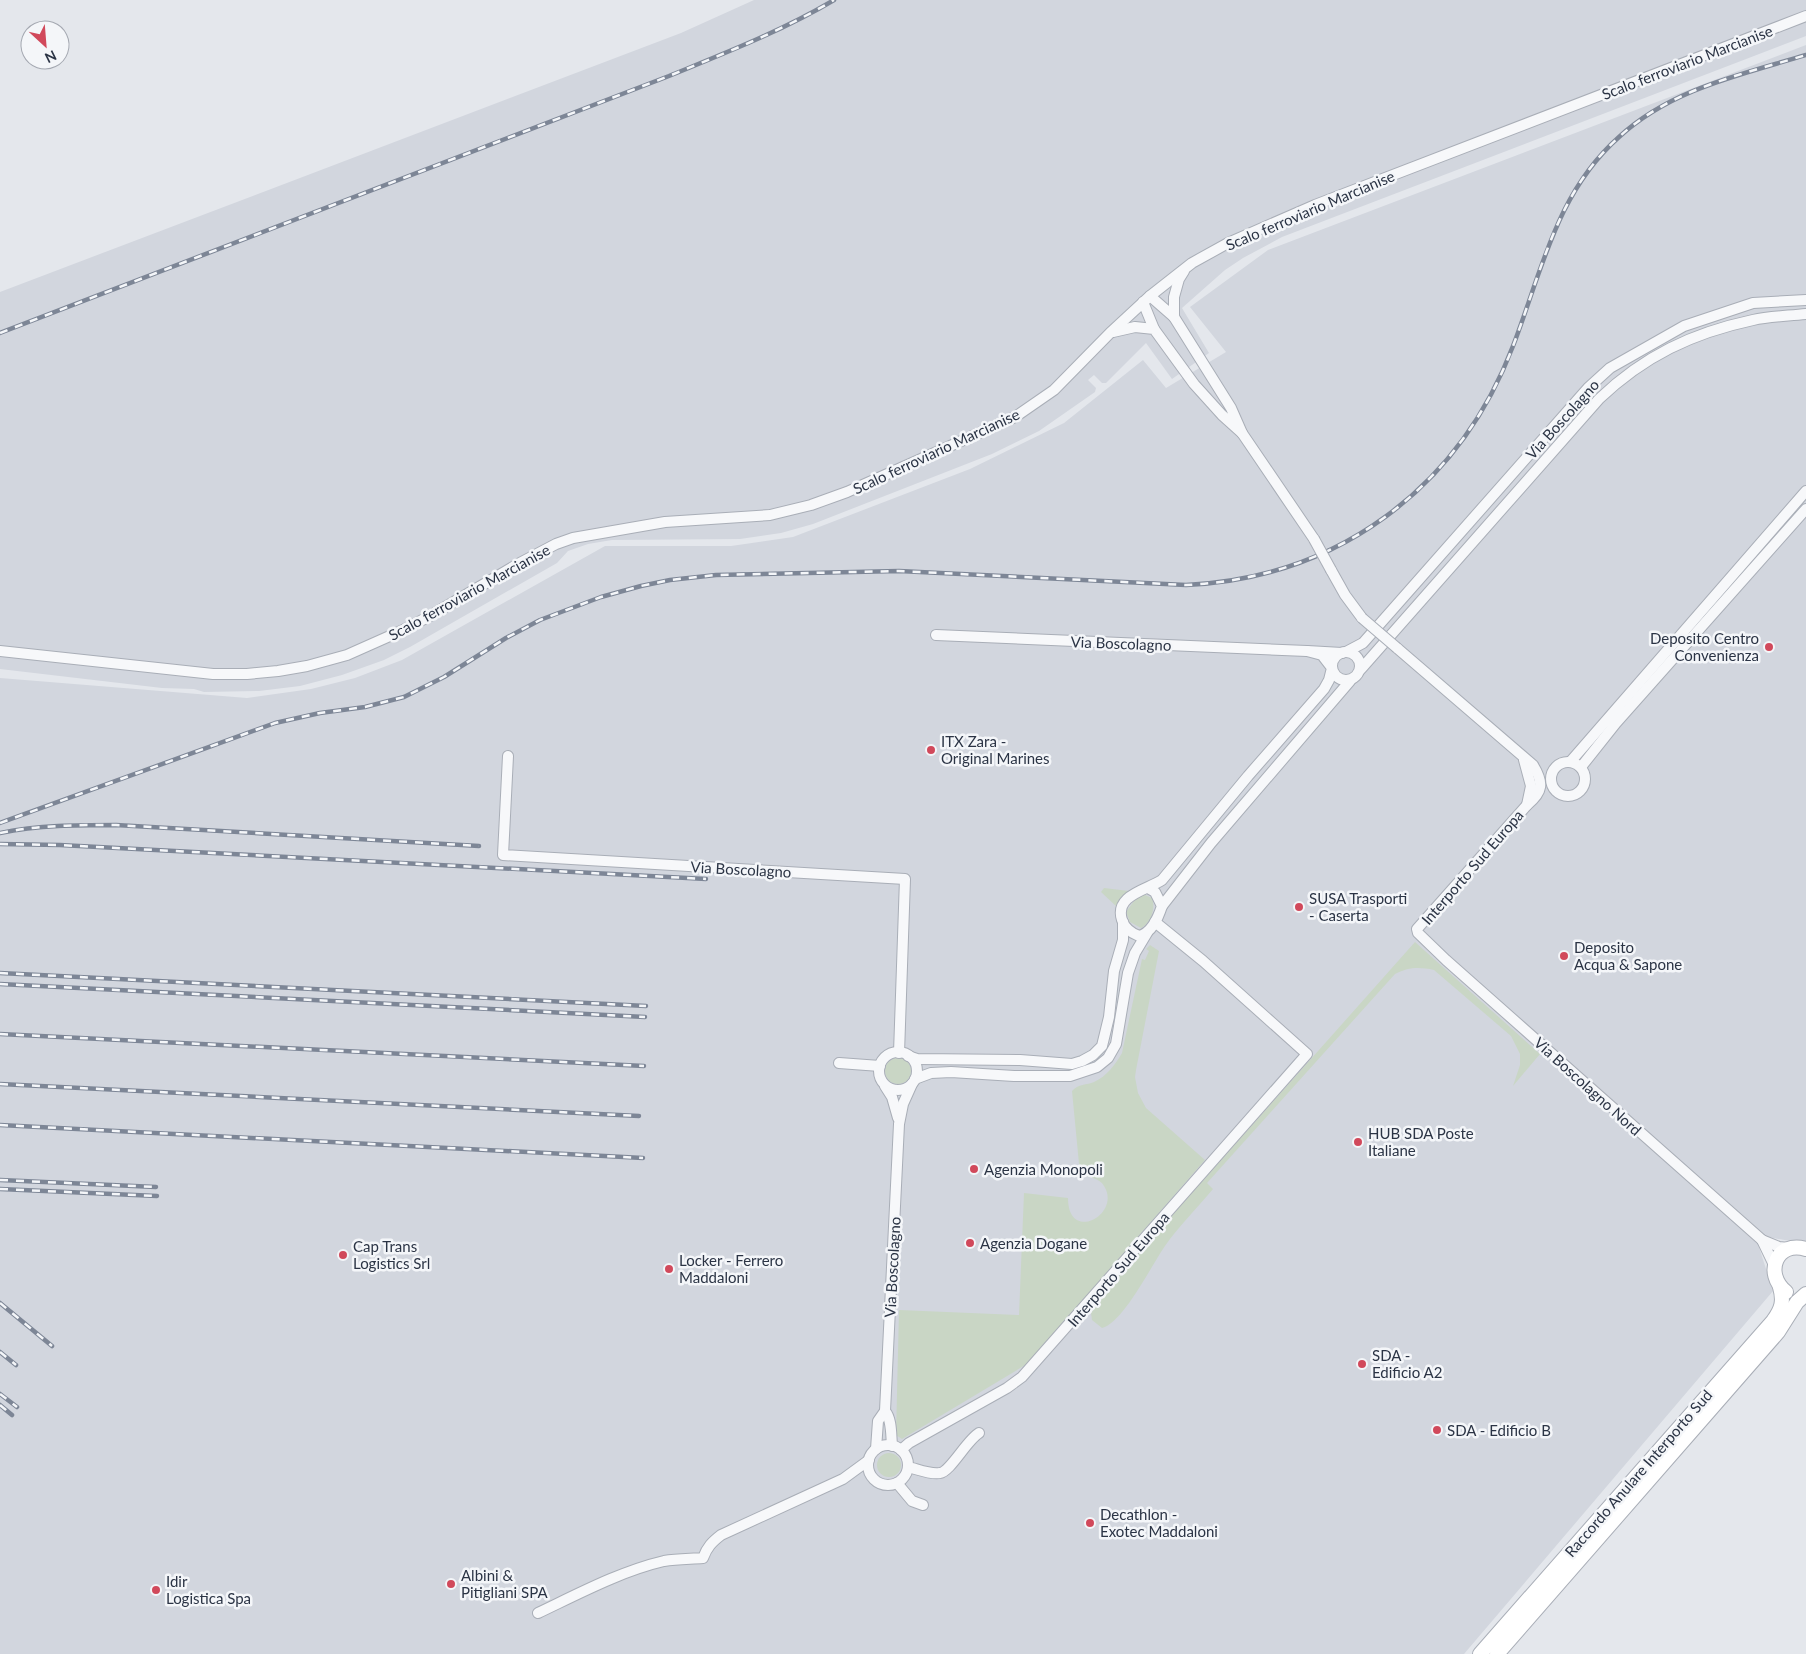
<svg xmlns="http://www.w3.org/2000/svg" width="1806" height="1654" font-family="Lato,sans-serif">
  <rect width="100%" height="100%" fill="#e4e7ec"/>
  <g fill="#d2d6de">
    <path d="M754 0H1806V36L1282 237 1243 258 1225 270 1182 308 1209 353 1172 379 1146 343 1106 383H1102L1094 375 1088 380 1096 388 1095 392 1039 431 992 454 813 524 781 533 740 539 612 540 588 544 568 551 557 563 410 647 384 660 342 675 300 686 259 691 204 692 194 689 162 688 0 669V292L681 33Z"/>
    <path d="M1806 45V1244L1768 1237 1759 1247 1773 1291 1464 1654H0V678L247 698 311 689 355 678 402 660 605 546H731L793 537 970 469 1064 423 1143 360 1166 388 1226 352 1190 307 1268 250Z"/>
  </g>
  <g fill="#c9d6c5">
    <path d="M1104 888 1129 891 1123 897 1117 907 1101 892Z"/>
    <path d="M1143 894 1152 898C1156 908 1151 923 1141 928L1130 922 1126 912 1134 901Z"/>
    <path d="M1415 942 1540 1054 1513 1086 1520 1065V1054L1511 1036 1434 970C1419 967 1409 967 1395 974L1207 1183 1213 1189C1199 1206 1183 1222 1170 1239 1154 1259 1125 1322 1102 1328L1092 1320 1091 1313 1102 1294Z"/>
    <path d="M1150 945 1159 951 1136 1070 1135 1077 1138 1093 1146 1108 1205 1160 1027 1364 902 1439 896 1435 899 1310 1019 1315 1024 1193 1068 1198C1068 1244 1122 1214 1104 1186 1100 1178 1088 1177 1080 1174L1072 1091C1078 1084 1087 1085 1094 1082 1107 1076 1115 1065 1122 1053L1142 959 1145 960 1149 951 1146 949Z"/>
    <circle cx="898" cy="1071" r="13"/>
    <circle cx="889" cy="1465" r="12"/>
  </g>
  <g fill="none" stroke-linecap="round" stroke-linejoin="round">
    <g stroke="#a9aeb7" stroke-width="12">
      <g id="minor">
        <path d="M1150 296 1174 317"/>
        <path d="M1143 302 1154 329"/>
        <path d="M1113 332 1135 327 1154 329 1194 384 1222 415 1242 433 1231 408 1174 317V297L1179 279 1184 271"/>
        <path d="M1242 433 1314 539"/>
        <path d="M1331 570 1345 595 1362 618"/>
        <path d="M936 635 1307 651"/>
        <path d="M1397 648 1533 765C1544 783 1543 792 1527 805L1417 929 1418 933 1446 960 1762 1240 1779 1247 1789 1248"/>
        <path d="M0 651 213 674H247L278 671 307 666 347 655 401 631 430 616 518 564 556 544 573 538 665 522 770 515 811 505 847 492 1015 417 1054 390 1110 333 1150 296 1192 263 1228 243 1315 205 1806 16"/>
        <circle cx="1346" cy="666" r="14"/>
        <path d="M1346 652 1363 643 1588 388 1610 368 1684 326 1753 303 1806 300"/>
        <path d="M1361 669 1599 399C1644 356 1692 333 1753 320 1770 316 1789 316 1806 314"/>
        <path d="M508 756 503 855 905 879 899 1053"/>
        <path d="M1524 760 1531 786 1527 805"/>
        <path d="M1571 761 1806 491"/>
        <circle cx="1568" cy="779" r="17"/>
        <path d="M1581 767 1616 723 1806 509"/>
        <path d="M1148 888 1155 892 1162 906C1158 918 1152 933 1139 936 1131 933 1125 929 1122 920 1114 895 1147 890 1162 880L1248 776 1324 689 1329 680 1332 668 1322 655 1307 651 1342 653"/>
        <path d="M1162 906 1211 843 1350 681"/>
        <circle cx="898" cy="1071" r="19"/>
        <path d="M908 1056 917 1059 1020 1060 1072 1064 1082 1061 1093 1055 1102 1046 1109 1017 1114 971 1123 940V922"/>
        <path d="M839 1063 880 1066"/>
        <path d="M915 1079 931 1073 951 1072 1014 1076H1070L1097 1067 1108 1058 1116 1044 1128 973 1135 953 1147 933"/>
        <path d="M885 1086 892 1097 898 1118"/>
        <path d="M1762 1240 1774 1265"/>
        <circle cx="888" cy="1465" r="20"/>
        <path d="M892 1446C891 1435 892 1419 885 1411L899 1124 903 1104 912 1084"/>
        <path d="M876 1449 878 1421 885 1411"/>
        <path d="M901 1450 909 1443 1007 1388 1022 1377 1307 1054 1203 961 1155 922"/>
        <path d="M908 1467C917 1469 931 1475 940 1473 950 1472 967 1440 979 1433"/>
        <path d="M897 1483 912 1501 923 1505"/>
        <path d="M538 1613C578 1594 621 1571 664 1561 677 1559 690 1559 703 1558 707 1547 712 1542 721 1535L843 1479 869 1460"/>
      </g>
    </g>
    <g stroke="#a9aeb7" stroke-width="16">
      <g id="secondary">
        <path d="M1786 1292C1763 1273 1777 1240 1806 1249"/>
        <path d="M1480 1654 1773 1321C1782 1309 1784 1301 1780 1287"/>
        <path d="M1497 1654 1778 1332 1797 1302 1806 1294"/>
      </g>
    </g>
    <use href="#minor" stroke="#f7f8fa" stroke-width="10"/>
    <use href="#secondary" stroke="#fff" stroke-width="14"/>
    <g stroke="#7d8696" stroke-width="4.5">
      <g id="rail">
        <path d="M0 333 669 76C725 53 782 31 834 0"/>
        <path d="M0 823 275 723 320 713 365 707 404 697 444 677 506 638 540 620 601 597 641 586 670 580 716 575 899 571 1186 585C1338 578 1459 488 1513 346 1542 271 1556 193 1619 137 1671 89 1740 75 1806 55"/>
        <path d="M0 833C39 825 77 825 116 825L479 846"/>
        <path d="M0 844 60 845 706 879"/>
        <path d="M0 973 646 1006"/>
        <path d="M0 984 645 1017"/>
        <path d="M0 1034 644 1066"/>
        <path d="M0 1084 639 1116"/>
        <path d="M0 1125 643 1158"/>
        <path d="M0 1180 156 1187"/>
        <path d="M0 1189 157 1196"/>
        <path d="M0 1303 52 1346"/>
        <path d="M0 1352 16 1365"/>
        <path d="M0 1394 17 1407"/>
        <path d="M0 1405 12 1415"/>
      </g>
    </g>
    <use href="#rail" stroke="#f4f6f9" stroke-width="2.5" stroke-dasharray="8" stroke-linecap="butt"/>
    <g stroke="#a9aeb7" stroke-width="12" stroke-linecap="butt">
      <g id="minor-bridge">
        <path d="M1314 539 1331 570"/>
        <path d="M1362 618 1397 648"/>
      </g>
    </g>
    <use href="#minor-bridge" stroke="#f7f8fa" stroke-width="10"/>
  </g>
  <g fill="#d1495b" stroke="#f4f6f9" stroke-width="2">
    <circle cx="1769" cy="647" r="5"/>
    <circle cx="931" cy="750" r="5"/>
    <circle cx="1299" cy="907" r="5"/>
    <circle cx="1564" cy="956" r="5"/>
    <circle cx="1358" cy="1142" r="5"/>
    <circle cx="974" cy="1169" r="5"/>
    <circle cx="970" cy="1243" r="5"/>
    <circle cx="343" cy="1255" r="5"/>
    <circle cx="669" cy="1269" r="5"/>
    <circle cx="1362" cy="1364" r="5"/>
    <circle cx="1437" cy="1430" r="5"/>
    <circle cx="1090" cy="1523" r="5"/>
    <circle cx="451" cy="1584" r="5"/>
    <circle cx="156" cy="1590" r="5"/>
  </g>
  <g text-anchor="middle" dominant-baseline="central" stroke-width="5" stroke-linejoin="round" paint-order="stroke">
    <g font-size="15" fill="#2b3445" stroke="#f4f6f9">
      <text transform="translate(1687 62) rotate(-21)">Scalo ferroviario Marcianise</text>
      <text transform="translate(1310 210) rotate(-23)">Scalo ferroviario Marcianise</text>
      <text transform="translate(1562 419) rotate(-48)">Via Boscolagno</text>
      <text transform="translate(936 451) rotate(-25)">Scalo ferroviario Marcianise</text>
      <text transform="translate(469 592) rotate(-29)">Scalo ferroviario Marcianise</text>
      <text transform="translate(1121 643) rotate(2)">Via Boscolagno</text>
      <text transform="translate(1472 867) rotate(-49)">Interporto Sud Europa</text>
      <text transform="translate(741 869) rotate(3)">Via Boscolagno</text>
      <text transform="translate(1588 1086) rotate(42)">Via Boscolagno Nord</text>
      <text transform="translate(892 1267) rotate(-87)">Via Boscolagno</text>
      <text transform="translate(1118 1269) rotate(-49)">Interporto Sud Europa</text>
      <text transform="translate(1638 1473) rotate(-49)">Raccordo Anulare Interporto Sud</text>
    </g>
    <g font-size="15" fill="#2b3445" stroke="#f4f6f9" text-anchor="start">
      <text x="1759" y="638" text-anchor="end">Deposito Centro<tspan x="1759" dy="17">Convenienza</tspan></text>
      <text x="941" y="741">ITX Zara -<tspan x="941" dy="17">Original Marines</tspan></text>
      <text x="1309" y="898">SUSA Trasporti<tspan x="1309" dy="17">- Caserta</tspan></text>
      <text x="1574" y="947">Deposito<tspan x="1574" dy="17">Acqua &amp; Sapone</tspan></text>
      <text x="1368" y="1133">HUB SDA Poste<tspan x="1368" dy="17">Italiane</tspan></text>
      <text x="984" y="1169">Agenzia Monopoli</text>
      <text x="980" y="1243">Agenzia Dogane</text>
      <text x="353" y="1246">Cap Trans<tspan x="353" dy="17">Logistics Srl</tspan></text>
      <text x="679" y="1260">Locker - Ferrero<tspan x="679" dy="17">Maddaloni</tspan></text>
      <text x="1372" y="1355">SDA -<tspan x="1372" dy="17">Edificio A2</tspan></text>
      <text x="1447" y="1430">SDA - Edificio B</text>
      <text x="1100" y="1514">Decathlon -<tspan x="1100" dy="17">Exotec Maddaloni</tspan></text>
      <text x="461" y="1575">Albini &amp;<tspan x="461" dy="17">Pitigliani SPA</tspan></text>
      <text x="166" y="1581">Idir<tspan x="166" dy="17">Logistica Spa</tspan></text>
    </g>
  </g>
  <g transform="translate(45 45) rotate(154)"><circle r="24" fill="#f4f6f9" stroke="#a4a8b1"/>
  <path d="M0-4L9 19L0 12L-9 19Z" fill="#d1495b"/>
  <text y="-8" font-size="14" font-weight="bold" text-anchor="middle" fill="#2b3445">N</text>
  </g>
</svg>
